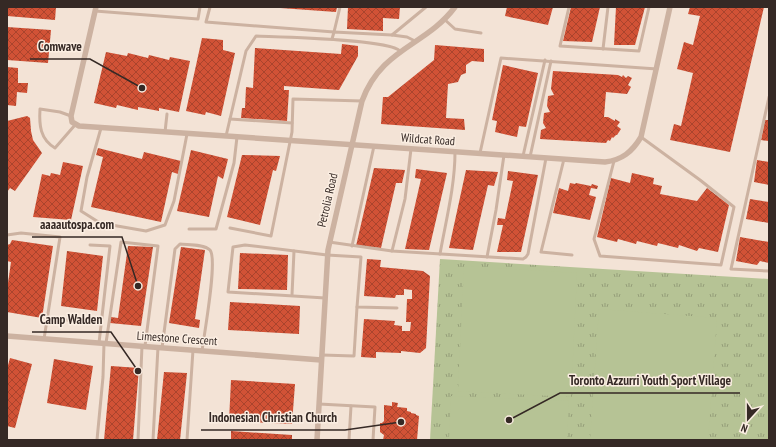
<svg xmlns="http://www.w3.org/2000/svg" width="776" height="447" font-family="'PT Sans Narrow',sans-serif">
  <defs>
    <pattern id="grass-tufts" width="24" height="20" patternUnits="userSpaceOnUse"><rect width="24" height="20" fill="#b6c395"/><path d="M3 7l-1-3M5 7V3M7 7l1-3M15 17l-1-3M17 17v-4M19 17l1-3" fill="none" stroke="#959e79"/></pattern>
    <pattern id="building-cross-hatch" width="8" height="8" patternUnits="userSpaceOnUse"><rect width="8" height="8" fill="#d15236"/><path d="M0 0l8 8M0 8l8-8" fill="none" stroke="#aa442d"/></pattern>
  </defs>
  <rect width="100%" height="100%" fill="#f3e3d6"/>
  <path fill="url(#grass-tufts)" d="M440 259 769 279V440H430Z"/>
  <g fill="#b6c395">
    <path d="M464 266 577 273 571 397 458 391Z"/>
    <path d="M599 309 717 318 708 440H590Z"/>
    <path d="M451 396 569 401 567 440H449Z"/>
  </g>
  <g fill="url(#building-cross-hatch)">
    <path d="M7 7H56L55 20 7 16Z"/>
    <path d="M280 7H337L336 12 280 8Z"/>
    <path d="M348 7H400L399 19 383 18V31L347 29Z"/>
    <path d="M507 7H553L548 25 505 16Z"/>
    <path d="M571 7H600L592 42 563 41Z"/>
    <path d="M616 7H645L635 45H614Z"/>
    <path d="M690 7H764L730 152 670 140 674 124 681 126 693 73 677 69 684 42 693 45 700 16 688 14Z"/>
    <path d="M7 27 51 30 48 63 7 60Z"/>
    <path d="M202 38 223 40V50L235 53 221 116 206 112 205 115 186 111Z"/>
    <path d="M342 44 358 46V56L339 90 284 86V90H289L287 121 241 118 242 108H245L246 87 253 88 255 48 341 54Z"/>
    <path d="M435 45 484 49V62L472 61 466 65V73L461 75 458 82 448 84 446 118 464 119 465 130 381 124 383 97H388L434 60Z"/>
    <path d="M106 52 127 56 128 53 148 58 149 55 169 60 170 57 190 61 179 112 159 108V111L138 107V110L117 105 116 108 94 103Z"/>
    <path d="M503 65 538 73 526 127 519 126 517 137 495 132 497 121 492 120Z"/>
    <path d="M7 67 18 68V83H28L27 93 17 92 16 106 7 105Z"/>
    <path d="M553 71 618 75 622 77 623 75 626 78 628 76 632 78 628 85 631 87 627 94 606 92 604 117H608L615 121V119L620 122 617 126 621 129 617 135H616L613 138 612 137 610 141 608 140 606 143 540 139 541 130 546 128 543 123 544 113 550 112 547 106 548 96 554 95 551 89Z"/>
    <path d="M27 116 30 118 31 131 33 140 42 153 15 191 10 188 7 192V121Z"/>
    <path d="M765 120H769V141L761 140Z"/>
    <path d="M98 148 142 159 144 152 181 161 178 174 172 172 161 222 91 207 103 157 96 155Z"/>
    <path d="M191 150 228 159 223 179 218 176 209 217 177 211Z"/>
    <path d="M242 155 280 156 276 171 273 170 260 225 227 217Z"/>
    <path d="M757 160 769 162V185L754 182Z"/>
    <path d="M63 162 83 166 71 220 33 217 42 174 50 176 51 173 60 175Z"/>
    <path d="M374 168 405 170 402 183H396L381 248 356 246Z"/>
    <path d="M416 169 447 173 429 250 405 249 421 179 415 178Z"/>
    <path d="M466 170 498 172 494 186 488 185 473 250 449 248Z"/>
    <path d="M508 171 538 175 521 252H497L503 225H497L498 218 505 219 513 181 507 180Z"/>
    <path d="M632 173 654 178 653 184 662 186 660 194 697 201 707 188 729 205 718 252 699 248 697 251 679 245 678 248 658 243 657 246 637 241 636 244 618 239 617 242 597 237 611 178 630 183Z"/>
    <path d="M570 183 575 184 576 183 591 186 592 184 598 186 597 189 591 188 589 195 596 197 590 220 553 213 559 188 568 191Z"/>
    <path d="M750 199 769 202V223L746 219Z"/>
    <path d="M740 237 769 242V263L760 261 757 265 736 261Z"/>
    <path d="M12 240 53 246 42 318 7 312V290L11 262 7 261V245L10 244Z"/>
    <path d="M128 246 153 247 141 326 110 323 111 317 118 318Z"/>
    <path d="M181 247 205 250 195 319 200 320 199 328 169 323Z"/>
    <path d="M67 251 103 256 97 311 61 306Z"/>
    <path d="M240 253 288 255 287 290 238 289Z"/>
    <path d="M367 259 381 260 380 267 423 271 430 276 426 348 420 353 401 351V353L376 352V358L361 357 364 319 395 321 394 325 402 326V331H410L411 322H406L407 299H412V290L404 289V295H396L395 298 364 296Z"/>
    <path d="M230 302 300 306 299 334 228 330Z"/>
    <path d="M10 358 32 364 15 428 7 426V369Z"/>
    <path d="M54 359 93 366 86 410 47 403Z"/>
    <path d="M111 366 139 368 133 440H104Z"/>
    <path d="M164 372 187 373 180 440H157Z"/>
    <path d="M231 380 295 384 292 424 229 421Z"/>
    <path d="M392 402 398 403 397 407 407 408V411L411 412V413L416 414V415L419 416 417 440H383L384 435 380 432V423H382L384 421V405L392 406Z"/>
    <path d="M231 431 292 435V440H231Z"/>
  </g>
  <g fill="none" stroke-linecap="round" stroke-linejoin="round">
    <g stroke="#ccb2a1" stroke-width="3">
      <path d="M210 7 206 22 334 32 340 7"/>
      <path d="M569 7 560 46 639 51 649 7"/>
      <path d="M95 11 198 19 200 7"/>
      <path d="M444 19 455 29 481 33"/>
      <path d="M392 35 407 37 415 41"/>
      <path d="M332 39 334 32 392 35 426 7"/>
      <path d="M603 49 608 7"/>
      <path d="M769 97 731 269 769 271"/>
      <path d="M71 116 60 112 40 109C39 125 40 139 55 148L75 125"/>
      <path d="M230 119 292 123"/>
      <path d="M101 128 87 177 81 211 100 223 146 231 165 225 174 201 187 134"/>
      <path d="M165 132 167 114"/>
      <path d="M226 136 246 51 256 36C278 37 389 39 400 51"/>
      <path d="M480 153 501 58 657 69"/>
      <path d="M523 156 545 60"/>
      <path d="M530 157 551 61"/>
      <path d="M564 159 541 252 572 255"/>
      <path d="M614 161 594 239 600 256 721 265 734 207 700 180 641 137"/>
      <path d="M230 228 271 236 292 132 293 99 362 101"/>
      <path d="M189 229H216L234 163 237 137"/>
      <path d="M7 235 21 233 60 237 44 339"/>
      <path d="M329 242 392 251 523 259 526 257 528 254 546 158"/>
      <path d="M90 245 110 246 99 343"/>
      <path d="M352 246 374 146"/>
      <path d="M392 251 405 199 411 149"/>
      <path d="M440 254C446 220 455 186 455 152"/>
      <path d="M487 257 496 210 504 155"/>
      <path d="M292 295 294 251"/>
      <path d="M325 298 228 292 233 247 245 245 327 255 361 257 357 307 397 308"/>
      <path d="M67 320 101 324"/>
      <path d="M106 343 121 242 158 246 145 346"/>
      <path d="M162 348 175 249 180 244C188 245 204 244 210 250 218 259 204 335 202 351"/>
      <path d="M322 355 354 356 357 307"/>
      <path d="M319 404 375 407 373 440"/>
      <path d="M97 440 103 377 104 343"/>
      <path d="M138 440 142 346"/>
      <path d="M153 440 158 347"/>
      <path d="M187 440 193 350"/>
      <path d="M349 440 351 406"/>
    </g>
    <g stroke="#ccb2a1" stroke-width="5.5">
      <path d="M96 7 71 116 72 122 79 126 605 162C622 160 632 152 641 137L670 7"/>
      <path d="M7 336 321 360"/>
      <path d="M317 440 328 250 362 101C381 48 426 46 455 7"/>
    </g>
  </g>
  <g text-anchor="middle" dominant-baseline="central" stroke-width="3" stroke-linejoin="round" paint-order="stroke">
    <g font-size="12" fill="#352925" stroke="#fbeee2">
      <text transform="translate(428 139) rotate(4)">Wildcat Road</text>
      <text transform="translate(327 200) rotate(-77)">Petrolia Road</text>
      <text transform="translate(177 338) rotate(4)">Limestone Crescent</text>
    </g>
  </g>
  <path fill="none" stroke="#352925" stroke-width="1.5" d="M142 88L90 59H30M138 286L122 237H32M138 371L111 332H32M509 420L560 393H740M401 422L345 430H201"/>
  <g fill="#352925" stroke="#fbeee2" stroke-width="1.5">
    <circle cx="142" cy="88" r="4"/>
    <circle cx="138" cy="286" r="4"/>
    <circle cx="138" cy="371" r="4"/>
    <circle cx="509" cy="420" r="4"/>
    <circle cx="401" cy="422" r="4"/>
  </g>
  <g font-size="13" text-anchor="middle" font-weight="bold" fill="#352925" stroke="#fbeee2" stroke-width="3" stroke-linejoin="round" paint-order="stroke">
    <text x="60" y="51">Comwave</text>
    <text x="77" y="229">aaaautospa.com</text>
    <text x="71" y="324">Camp Walden</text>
    <text x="650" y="385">Toronto Azzurri Youth Sport Village</text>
    <text x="273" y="422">Indonesian Christian Church</text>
  </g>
  <rect width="776" height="447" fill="none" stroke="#352925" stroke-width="16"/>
  <g transform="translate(748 419) rotate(201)" stroke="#fbeee2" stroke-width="3" paint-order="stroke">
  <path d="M0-3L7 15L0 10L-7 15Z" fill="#352925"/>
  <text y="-6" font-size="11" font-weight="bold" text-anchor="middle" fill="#352925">N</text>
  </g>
</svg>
